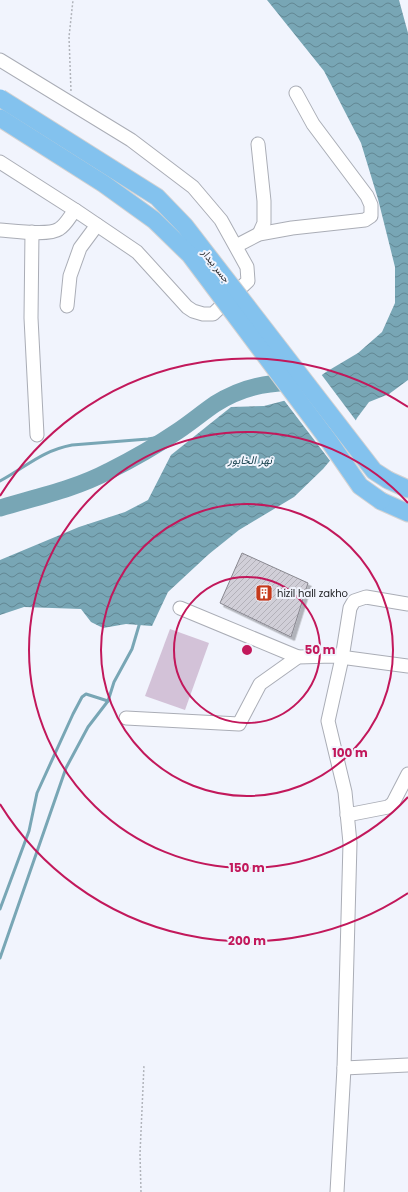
<svg xmlns="http://www.w3.org/2000/svg" width="408" height="1192" font-family="Poppins,'Noto Sans Arabic',sans-serif">
  <defs>
    <pattern id="water-waves" width="16" height="10" patternUnits="userSpaceOnUse"><rect width="16" height="10" fill="#78a6b5"/><path d="M0 5q4-4 8 0t8 0" fill="none" stroke="#628793"/></pattern>
    <pattern id="building-hatch" width="6" height="6" patternUnits="userSpaceOnUse"><rect width="6" height="6" fill="#d1cfd8"/><path d="M-1 1l2-2M0 6l6-6M5 7l2-2" fill="none" stroke="#b3b1b9"/></pattern>
    <filter id="shadow"><feDropShadow dx="3.5" dy="3.5" stdDeviation="0" flood-color="#0004"/></filter>
  </defs>
  <rect width="100%" height="100%" fill="#f1f4fd"/>
  <path fill="#d3c2d8" d="M170 629 209 643 185 710 145 696Z"/>
  <path fill="url(#water-waves)" d="M267 0H399L408 33V380L389 394 369 402 357 418 344 444 323 469 294 497 239 530 209 554 168 592 152 626 126 624 103 628 91 622 81 609 24 607 0 615V560L79 527 125 512 148 500 171 455 231 407 264 406 287 400 326 372 358 353 382 332 395 303V267L378 199 361 143 324 71Z"/>
  <path fill="#f1f4fd" d="M321 374 357 422 346 445 331 462 283 399 286 398Z"/>
  <g fill="none" stroke-linecap="round" stroke-linejoin="round">
    <g stroke="#78a6b5" stroke-width="3">
      <path d="M0 481C26 467 41 451 72 445L148 439 172 435"/>
      <path d="M0 909 29 831 37 793 73 714 82 697 86 694 108 701"/>
      <path d="M0 958 66 768 88 727 108 701 114 682 132 649 140 622"/>
    </g>
    <path stroke="#78a6b5" stroke-width="17" d="M0 508C37 497 75 489 109 471 133 459 156 446 178 431 190 423 202 413 215 404 240 388 269 381 299 383"/>
  </g>
  <path fill="url(#building-hatch)" stroke="#88878f" filter="url(#shadow)" d="M242 553 308 583 291 637 220 603Z"/>
  <g fill="none" stroke-linecap="round" stroke-linejoin="round">
    <g stroke="#aaadb6" stroke-width="15">
      <g id="minor">
        <path d="M0 60 131 140 193 187 221 220 247 267 248 281 213 314H203L193 311 187 307 137 252 75 210 0 162"/>
        <path d="M258 144 264 201V223L259 234"/>
        <path d="M0 230C14 231 49 236 59 229 66 225 70 216 75 210"/>
        <path d="M32 232 31 318 37 435"/>
        <path d="M236 246 259 234 292 228 365 220 371 216V205L367 196 313 124 296 93"/>
        <path d="M67 306 70 276 80 248 97 225"/>
        <path d="M180 608 298 657"/>
        <path d="M126 718 239 724 260 684 298 657 333 656 408 666"/>
        <path d="M347 815 388 807 393 803 408 774"/>
        <path d="M344 1068 408 1065"/>
        <path d="M337 1192 344 1068 350 843 345 792 328 721 342 658 350 608 354 601 366 597 408 604"/>
      </g>
    </g>
    <g stroke="#d2d2d3" stroke-width="19">
      <g id="major">
        <path d="M388 480 408 489"/>
        <path d="M381 501 408 513"/>
      </g>
    </g>
    <g stroke="#b1b4bb" stroke-width="1.5" stroke-dasharray="2 2" stroke-linecap="butt">
      <path d="M71 91 69 37 73 0"/>
      <path d="M141 1192 140 1154 144 1065"/>
    </g>
    <use href="#minor" stroke="#fff" stroke-width="13"/>
    <use href="#major" stroke="#83c2ee" stroke-width="17"/>
    <g stroke="#d2d2d3" stroke-width="19" stroke-linecap="butt">
      <g id="major-bridge">
        <path d="M0 98 157 197 185 226 374 471 388 480"/>
        <path d="M0 118 104 184 154 220 190 255 329 441 360 486 381 501"/>
      </g>
    </g>
    <use href="#major-bridge" stroke="#83c2ee" stroke-width="17"/>
  </g>
  <g fill="none" stroke="#c2185b" stroke-width="2">
    <circle cx="247" cy="650" r="73"/>
    <circle cx="247" cy="650" r="146"/>
    <path d="M408 797A218 218 0 1 1 408 503"/>
    <path d="M408 893A291 291 0 0 1 0 804M0 496A291 291 0 0 1 408 407"/>
  </g>
  <defs>
    <g id="building-square" transform="scale(0.9)"><rect x="-9" y="-9" width="18" height="18" rx="4" fill="#c53a1c" stroke="#f1f4fd"/><path d="M-4-6H4V6H1V3H-1V6H-4ZM-2.5-4.3h1.7v1.8h-1.7ZM.8-4.3h1.7v1.8H.8ZM-2.5-1h1.7V.8h-1.7ZM.8-1h1.7V.8H.8Z" fill="#fff"/></g>
  </defs>
  <g fill-rule="evenodd">
    <use href="#building-square" x="264" y="593"/>
  </g>
  <g text-anchor="middle" dominant-baseline="central" stroke-width="4" stroke-linejoin="round" paint-order="stroke">
    <g font-size="10" fill="#1e1f22" stroke="#f1f4fd">
      <text transform="translate(216 266) rotate(52)">جسر بيدار</text>
    </g>
    <g font-size="10" fill="#1e1f22" stroke="#f1f4fd" text-anchor="start">
      <text x="277" y="593">hizil hall zakho</text>
    </g>
    <g font-size="11" font-style="italic" fill="#18424e" stroke="#f1f4fd">
      <text x="250" y="460">نهر الخابور</text>
    </g>
  </g>
  <circle cx="247" cy="650" r="6" fill="#c2185b" stroke="#f1f4fd" stroke-width="2"/>
  <g font-size="12" text-anchor="middle" font-weight="bold" fill="#c2185b" stroke="#f1f4fd" stroke-width="4" stroke-linejoin="round" paint-order="stroke">
    <text x="320" y="654">50 m</text>
    <text x="350" y="757">100 m</text>
    <text x="247" y="872">150 m</text>
    <text x="247" y="945">200 m</text>
  </g>
</svg>
